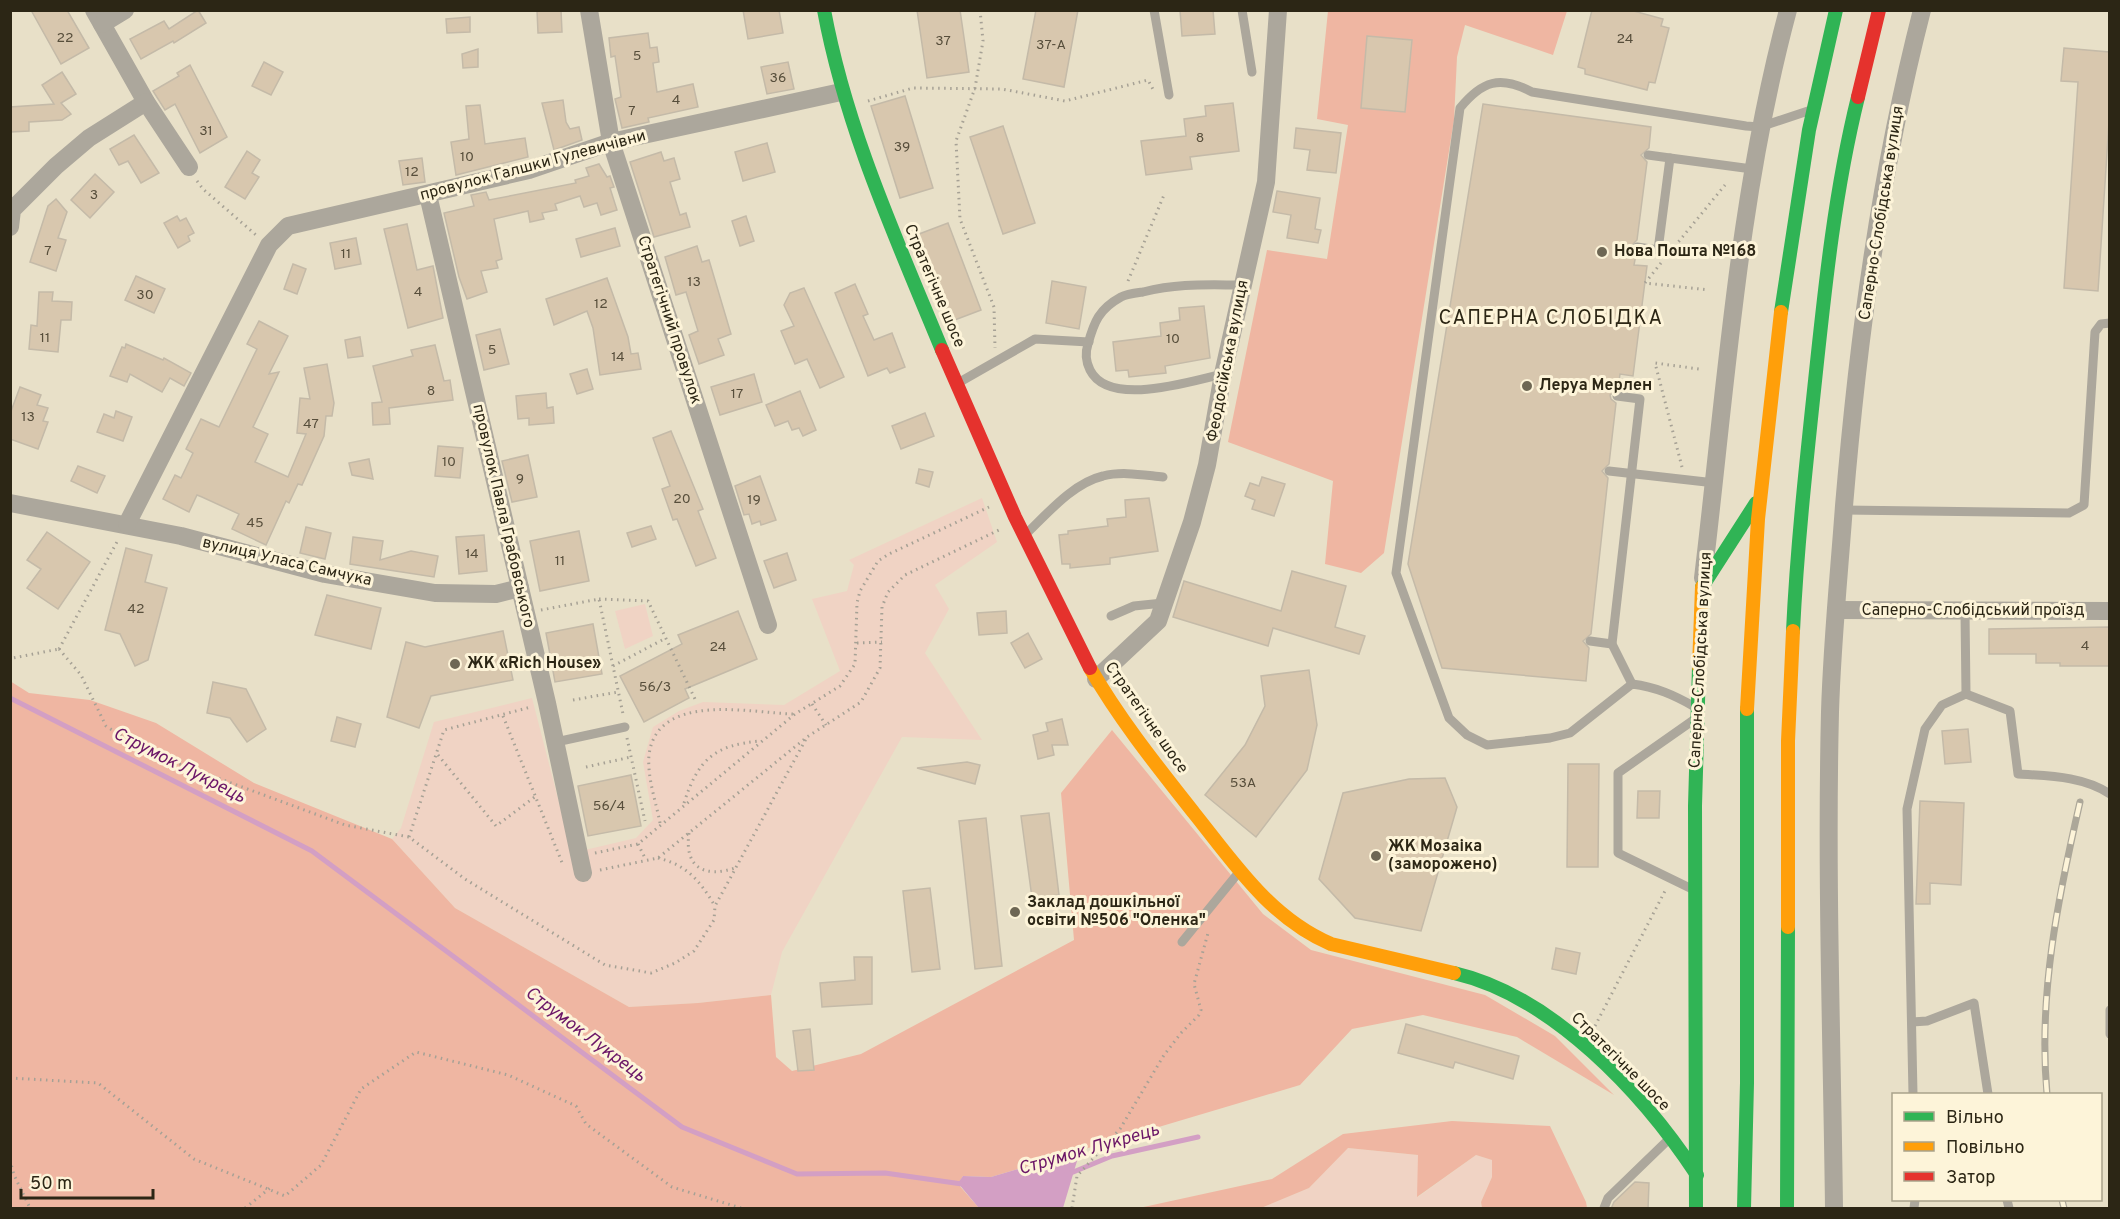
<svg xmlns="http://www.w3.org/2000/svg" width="2120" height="1219" font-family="Overpass,sans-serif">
  <rect width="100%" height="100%" fill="#e8e0c8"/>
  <g fill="#f0d3c4">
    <path d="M982 498 997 542 935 585 949 609 925 653 982 740 902 737 782 952 771 995 698 1003 629 1007 455 908 392 839 401 828 434 722 532 698 572 853 636 838 653 820 643 762 653 727 679 711 703 702 784 705 840 671 812 599 847 591 854 565 849 560Z"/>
    <path d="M645 604 653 636 625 649 615 611Z"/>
    <path d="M1347 1148 1418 1155V1197L1476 1155 1492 1160V1177L1481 1202 1482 1208H1261L1309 1188Z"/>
  </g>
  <g fill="#efb6a2">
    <path d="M1328 11H1567L1553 55 1465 25 1457 57 1454 120 1384 553 1361 573 1325 564 1333 481 1228 442 1267 250 1327 259 1348 125 1317 119Z"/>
    <path d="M10 681 29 693 90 700 156 723 254 783 392 839 455 908 629 1007 698 1003 771 995 776 1057 792 1071 861 1054 1074 940 1061 793 1112 730 1263 914 1311 950 1485 995 1555 1036 1614 1095 1517 1037 1423 1015 1352 1029 1300 1085 991 1177 963 1176 958 1184 978 1207 986 1208H11Z"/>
    <path d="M1452 1121 1550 1126 1586 1202 1587 1208H1482L1481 1202 1492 1177V1160L1476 1155 1417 1197 1418 1155 1348 1148 1309 1188 1261 1208H1139L1272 1179 1343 1134Z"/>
  </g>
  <path fill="#d39fc4" d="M1080 1151 1063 1208 978 1207 958 1183 963 1176 991 1177Z"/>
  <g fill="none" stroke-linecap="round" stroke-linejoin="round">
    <g stroke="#d39fc4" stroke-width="5">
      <path d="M10 698 312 851 682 1127 797 1174 885 1173 962 1184"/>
      <path d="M1066 1175 1112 1156 1198 1137"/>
    </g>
  </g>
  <g fill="#d8c7ae" stroke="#c4baa8" stroke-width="1.5">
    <path d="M31 10H67L89 48 61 64Z"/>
    <path d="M198 10 206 23 174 43 173 41 141 59 130 39 164 21 169 29Z"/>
    <path d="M537 10H561L562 32 538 33Z"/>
    <path d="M743 10H779L783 33 748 39Z"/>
    <path d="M917 10H960L969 72 927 78Z"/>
    <path d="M1036 10H1078L1064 87 1023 79Z"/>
    <path d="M1180 10H1213L1215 34 1182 36Z"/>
    <path d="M1592 10H1630L1663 19 1661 26 1669 28 1655 83 1649 82 1647 90 1585 74V69L1578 67Z"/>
    <path d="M470 17V32L447 33 446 19Z"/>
    <path d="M648 33 650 48 657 47 659 62 653 63 657 92 693 84 698 107 648 118 649 122 622 128 615 99 621 97 615 56 611 57 609 38Z"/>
    <path d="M1367 36 1412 40 1405 112 1361 108Z"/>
    <path d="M2064 48 2109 52V122L2098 291 2064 288 2078 82 2061 81Z"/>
    <path d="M478 49V67L463 68 462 54Z"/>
    <path d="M264 62 283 72 271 95 252 86Z"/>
    <path d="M788 62 794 89 767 94 761 67Z"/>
    <path d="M190 65 227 137 200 153 175 104 165 110 153 91 179 76 177 73Z"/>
    <path d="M62 72 76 94 61 103 71 114 62 120 29 122V131L11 132 10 107 54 104 42 85Z"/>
    <path d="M905 96 933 188 900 198 871 106Z"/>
    <path d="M563 100 566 122 570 129 579 127 582 140 554 150 542 103Z"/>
    <path d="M1233 103 1239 151 1190 157 1192 169 1146 175 1141 141 1186 136 1184 119 1206 116 1205 106Z"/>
    <path d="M1483 104 1651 127 1649 148 1641 155 1647 162 1637 240 1630 247 1636 254 1634 265 1647 266 1633 376 1620 374 1618 389 1610 395 1611 399 1616 403 1609 464 1602 471 1608 478 1591 634 1583 641 1589 648 1586 681 1442 668 1408 564Z"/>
    <path d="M480 105 485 144 525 138 528 157 456 175 451 142 469 139 466 106Z"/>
    <path d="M1003 126 1035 223 1003 234 970 137Z"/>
    <path d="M1296 128 1341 133 1336 173 1307 170 1310 150 1294 148Z"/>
    <path d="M134 135 159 173 141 183 128 161 119 165 110 149Z"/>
    <path d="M767 143 775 172 743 181 735 152Z"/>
    <path d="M247 151 260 160 252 173 259 177 245 199 225 187Z"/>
    <path d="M661 152 664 161 674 158 680 179 670 182 680 215 686 213 690 227 654 237 630 162Z"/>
    <path d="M422 158 425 182 403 185 399 161Z"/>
    <path d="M599 164 607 177 610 176 614 187 610 188 617 210 601 215 597 203 584 207 580 196 555 204 557 210 542 213 544 219 530 222 528 211 494 219 502 259 496 261 498 268 481 271 487 292 467 299 459 277 444 213 474 206 471 195 486 192 489 200 576 183 575 180 589 176 586 168Z"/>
    <path d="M95 174 114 192 90 218 71 200Z"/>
    <path d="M1277 191 1320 198 1315 229 1321 230 1318 243 1287 238 1291 215 1273 212Z"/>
    <path d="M56 199 67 212 58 238 66 240 56 271 30 262 48 206Z"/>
    <path d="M177 216 180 221 186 218 194 233 188 236 190 241 178 248 164 223Z"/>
    <path d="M746 216 754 241 740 246 732 221Z"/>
    <path d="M948 223 981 310 952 321 919 234Z"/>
    <path d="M407 224 417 270 433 266 443 318 408 328 384 229Z"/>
    <path d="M615 228 620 246 581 257 576 239Z"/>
    <path d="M356 238 361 264 335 269 330 243Z"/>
    <path d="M697 246 702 262 709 260 731 334 718 339 724 355 699 364 689 335 698 331 686 292 676 295 665 257Z"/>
    <path d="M293 264 306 269 297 294 284 289Z"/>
    <path d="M136 276 165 289 154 313 125 300Z"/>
    <path d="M607 278 628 337 631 354 638 353 641 369 600 375 593 328 587 311 554 325 546 299Z"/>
    <path d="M1052 281 1086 287 1079 329 1046 323Z"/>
    <path d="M855 284 868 314 863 316 874 340 892 333 905 367 890 373 887 368 868 376 835 293Z"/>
    <path d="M804 288 844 377 820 388 807 359 795 364 781 331 794 326 784 305 790 293Z"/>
    <path d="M39 292H53L52 301 72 302 71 320H61L58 352 29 349 31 325 37 326Z"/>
    <path d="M1204 306 1210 358 1165 366 1166 373 1129 377 1128 370 1116 371 1113 342 1161 336 1160 323 1180 320 1179 308Z"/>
    <path d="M259 321 288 336 269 374 279 372 253 427 268 434 255 462 288 477 306 434 297 433 300 398 310 399 304 368 327 364 334 403 332 416H326L324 436 302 485 298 484 289 503 286 501 266 545 232 529 239 514 202 497 197 495 189 512 163 499 175 475 181 478 193 453 186 449 201 419 219 427 257 349 247 344Z"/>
    <path d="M500 329 509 364 484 370 476 335Z"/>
    <path d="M360 337 363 356 348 358 345 340Z"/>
    <path d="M126 344 163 360 164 358 191 373 184 386 170 378 162 392 130 374 127 382 110 376 122 347 125 348Z"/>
    <path d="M435 345 444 381 450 380 453 400 389 408 390 424 373 425 372 403 382 402 373 366 413 356 411 350Z"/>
    <path d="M587 369 593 389 577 394 570 374Z"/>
    <path d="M754 374 762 402 720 415 711 387Z"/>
    <path d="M20 387 41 395 37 405 48 408 43 421 48 422 38 449 10 439V414Z"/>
    <path d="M800 391 816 430 803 436 799 428 792 430 788 421 775 426 766 405Z"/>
    <path d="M546 393 547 408 553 407 554 423 529 425V418L518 419 516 396Z"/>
    <path d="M116 411 132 417 123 441 97 432 104 414 114 418Z"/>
    <path d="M925 413 934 436 901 449 892 426Z"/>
    <path d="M671 431 703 509 698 511 716 558 696 566 677 519 673 520 662 489 670 486 653 438Z"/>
    <path d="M438 446 463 448 460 478 435 476Z"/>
    <path d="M528 455 537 497 512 502 502 461Z"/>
    <path d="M369 459 373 479 352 475 349 463Z"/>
    <path d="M78 466 105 476 97 493 71 481Z"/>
    <path d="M919 469 933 472 929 487 916 483Z"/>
    <path d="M760 476 776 520 761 525 760 521 752 524 749 514 744 515 735 486Z"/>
    <path d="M1262 477 1285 484 1274 516 1252 509 1255 500 1245 496 1250 483 1259 486Z"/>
    <path d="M1149 498 1158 551 1110 558V564L1070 568V564H1062L1059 535 1068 534V531L1108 526 1107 519 1126 517 1125 500Z"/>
    <path d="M651 526 656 539 632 547 627 533Z"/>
    <path d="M306 527 331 533 325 559 300 553Z"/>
    <path d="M579 531 589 581 540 591 530 541Z"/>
    <path d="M47 532 90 562 58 609 27 588 41 569 27 560Z"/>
    <path d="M484 535 487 571 459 574 456 537Z"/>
    <path d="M353 537 383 541 380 560 411 551 438 556 434 577 350 564Z"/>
    <path d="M126 548 152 555 145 582 167 588 148 660 135 666 120 634 105 630Z"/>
    <path d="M787 553 796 580 774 588 764 561Z"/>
    <path d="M1292 571 1346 586 1335 627 1365 636 1359 654 1273 628 1268 646 1173 617 1184 581 1281 611Z"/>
    <path d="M327 595 381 608 371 649 315 635Z"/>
    <path d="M738 611 757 659 685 689 689 698 644 722 620 676 682 644 678 635Z"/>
    <path d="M1006 611 1007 633 979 635 977 613Z"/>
    <path d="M593 624 602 674 555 682 546 633Z"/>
    <path d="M2109 627V666H2060V663H2036V654H1989V629Z"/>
    <path d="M503 631 513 680 431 696 419 728 387 717 406 642 425 647Z"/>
    <path d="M1028 633 1042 659 1025 668 1011 643Z"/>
    <path d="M1309 670 1317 725 1307 770 1256 837 1205 795 1245 745 1265 706 1261 676Z"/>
    <path d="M213 682 246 689 266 729 247 742 230 718 207 713Z"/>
    <path d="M337 717 361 724 355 747 331 741Z"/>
    <path d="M1062 719 1068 745H1052L1054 755 1038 759 1033 735 1048 731 1046 723Z"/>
    <path d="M1968 729 1971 762 1945 764 1942 731Z"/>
    <path d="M967 762 980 765 975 784 917 768Z"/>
    <path d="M1568 764H1599L1598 867H1567Z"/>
    <path d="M631 775 641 826 588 836 578 786Z"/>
    <path d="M1445 778 1457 807 1421 931 1355 918 1319 879 1343 793 1409 779Z"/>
    <path d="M1638 791H1660L1659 818H1637Z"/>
    <path d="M1920 801 1964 803 1961 885 1930 883V904H1916Z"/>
    <path d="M1049 813 1059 895 1032 898 1021 816Z"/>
    <path d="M986 818 1002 966 975 969 959 821Z"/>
    <path d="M930 888 940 969 912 972 903 891Z"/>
    <path d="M1556 948 1580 953 1576 974 1552 969Z"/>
    <path d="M854 957H872V1004L822 1007 820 983 855 980Z"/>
    <path d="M1406 1024 1519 1056 1513 1079 1455 1062 1453 1068 1398 1053Z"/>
    <path d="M810 1029 814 1070 798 1071 793 1031Z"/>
    <path d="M1635 1182 1649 1183 1648 1209H1611L1614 1202Z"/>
  </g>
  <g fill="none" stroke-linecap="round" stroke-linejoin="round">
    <g stroke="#a6a195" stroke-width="3" stroke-dasharray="1.5 4.5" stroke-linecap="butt">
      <path d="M980 10 983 41 975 88 956 141 960 219 994 307 995 348"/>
      <path d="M868 101 913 88 1002 89 1065 101 1148 80 1154 91"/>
      <path d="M197 181 203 189 256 235"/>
      <path d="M1671 251 1725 185"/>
      <path d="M1661 263 1645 283 1709 290"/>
      <path d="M1128 281 1164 195"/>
      <path d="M1682 467 1655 363 1699 369"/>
      <path d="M599 599 648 601 695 699"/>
      <path d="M541 610 599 599 623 714"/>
      <path d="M857 643 882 642"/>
      <path d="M59 649 81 675 106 726 142 750 345 825 409 837 465 879 605 965 651 973 675 963 694 951 714 920 715 906 807 737"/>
      <path d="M59 649 118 540"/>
      <path d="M10 662 13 658 59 649"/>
      <path d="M613 666 666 638"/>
      <path d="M573 700 618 692"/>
      <path d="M812 704 826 725"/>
      <path d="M503 716 563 865"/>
      <path d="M627 738 645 821"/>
      <path d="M438 755 496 826 536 796"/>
      <path d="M586 767 631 757"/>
      <path d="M684 803C698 759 715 745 760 741"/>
      <path d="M660 823C656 802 647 777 649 755 657 691 751 713 793 714"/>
      <path d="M689 833C684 868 705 878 735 868"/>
      <path d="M409 837 444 730 531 707"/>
      <path d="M638 844 646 860"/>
      <path d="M595 853 638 844 795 714 840 686 855 664 857 603 860 591 878 561 889 554 989 507"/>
      <path d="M658 858C687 865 700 881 715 906"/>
      <path d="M600 870 658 858 807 737 861 702 880 668 882 607 888 592 905 575 999 530"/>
      <path d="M1595 1026 1665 891"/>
      <path d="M10 1078 98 1083 194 1159 285 1196 321 1165 361 1089 416 1052 508 1075 576 1106 586 1124 672 1187 741 1208"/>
      <path d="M10 1160 14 1175 30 1208"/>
      <path d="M245 1208 270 1188"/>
      <path d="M1072 1208 1077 1176 1120 1129 1164 1055 1181 1033 1199 1015 1201 1010 1194 984 1208 933"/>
    </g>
    <g stroke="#aca79c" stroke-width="9">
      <path d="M1154 10 1169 95"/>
      <path d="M1242 10 1252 72"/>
      <path d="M1648 155 1670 158"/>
      <path d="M1637 247 1658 250 1670 158 1752 169"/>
      <path d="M1223 374C1191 381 1109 408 1090 370 1086 362 1085 353 1088 344 1094 322 1099 309 1121 297 1127 294 1136 293 1143 292 1179 283 1206 285 1243 285"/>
      <path d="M958 383 1035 339 1089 342"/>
      <path d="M1617 396 1640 399 1612 644 1632 684"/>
      <path d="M1609 471 1715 483"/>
      <path d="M1844 510 2069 513 2084 505 2095 332 2101 324 2110 323"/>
      <path d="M1025 535C1047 514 1073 483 1103 476 1122 471 1143 475 1163 477"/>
      <path d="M1111 616 1134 606 1163 603"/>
      <path d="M1590 641 1612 644"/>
      <path d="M1966 694 2010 711 2018 774C2049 776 2083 776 2110 794"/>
      <path d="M1695 707C1674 695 1656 687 1632 684L1570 733 1550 738 1487 745 1467 735 1449 718 1396 573 1460 108C1482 81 1500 75 1532 92L1746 126 1760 127 1808 111"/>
      <path d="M556 742 625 727"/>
      <path d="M1692 889 1618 853V773L1695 719"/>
      <path d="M1182 942 1239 872"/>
      <path d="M2110 1010V1034"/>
      <path d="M1912 1022 1927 1021 1974 1003 1988 1094"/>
      <path d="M1913 1094 1907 809 1925 729 1942 705 1966 694 1965 612"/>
      <path d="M2007 1200 2009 1208"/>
      <path d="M1604 1208 1608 1198 1669 1139"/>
      <path d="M1914 1208 1915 1200"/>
    </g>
    <g stroke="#aca79c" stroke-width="18">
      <path d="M94 10 146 102 189 167"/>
      <path d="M589 10 611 142 768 625"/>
      <path d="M102 24 125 10"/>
      <path d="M428 195 547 703 583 873"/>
      <path d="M10 227 12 210 56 166 89 138 146 102"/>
      <path d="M10 503 181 536 325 574 435 593 496 594 520 588"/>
      <path d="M127 524 269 245 288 226 529 170 611 142 841 92"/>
      <path d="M1703 578C1726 387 1738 196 1788 10"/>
      <path d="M1836 610 2110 611"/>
      <path d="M1096 679 1158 621 1192 522 1207 465 1223 374 1266 182 1278 10"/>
      <path d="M1834 1208C1832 1043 1826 877 1830 712 1832 643 1839 575 1844 506 1858 339 1880 173 1922 10"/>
    </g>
    <g stroke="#30b455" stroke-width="14">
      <path d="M824 10C846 129 896 238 942 350"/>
      <path d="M1781 312 1809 130 1836 10"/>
      <path d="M1702 587 1756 503"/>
      <path d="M1793 631C1797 548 1806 465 1815 381 1825 286 1835 190 1858 97"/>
      <path d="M1454 973C1553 996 1643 1093 1697 1175"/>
      <path d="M1696 1208 1695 806 1699 667"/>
      <path d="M1744 1208 1747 1083V709"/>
      <path d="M1787 1208 1788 927"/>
    </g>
    <g stroke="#ff9f0a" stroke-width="14">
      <path d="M1699 667 1702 587"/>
      <path d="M1090 668C1120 720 1157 766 1194 813 1234 863 1270 918 1331 944L1454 973"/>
      <path d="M1747 709 1758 519 1781 312"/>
      <path d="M1788 927V741L1793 631"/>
    </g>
    <g stroke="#e5322d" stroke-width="14">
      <path d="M1858 97 1879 10"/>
      <path d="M942 350 1015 517 1090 668"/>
    </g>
    <g stroke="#aca799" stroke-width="7">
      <g id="rail">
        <path d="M2047 1094C2038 995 2058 898 2080 802"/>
        <path d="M2062 1200 2064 1208"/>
      </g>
    </g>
    <use href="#rail" stroke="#fdf4d9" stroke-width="4.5" stroke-dasharray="14" stroke-linecap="butt"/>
  </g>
  <g fill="#6e6754" stroke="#fdf4d9" stroke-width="2">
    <circle cx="1602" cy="252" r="6"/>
    <circle cx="1527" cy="386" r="6"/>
    <circle cx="455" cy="664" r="6"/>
    <circle cx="1376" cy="856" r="6"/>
    <circle cx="1015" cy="912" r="6"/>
  </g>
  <g text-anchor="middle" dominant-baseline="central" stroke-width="6" stroke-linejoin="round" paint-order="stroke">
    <g font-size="14" fill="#574e3b">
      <text x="65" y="38">22</text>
      <text x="1625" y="39">24</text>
      <text x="943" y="41">37</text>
      <text x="1051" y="45">37-А</text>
      <text x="637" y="56">5</text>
      <text x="778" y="78">36</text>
      <text x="676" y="100">4</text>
      <text x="632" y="111">7</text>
      <text x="206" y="131">31</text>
      <text x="1200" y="138">8</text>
      <text x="902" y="147">39</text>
      <text x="467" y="157">10</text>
      <text x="412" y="172">12</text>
      <text x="94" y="195">3</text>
      <text x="48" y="251">7</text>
      <text x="346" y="254">11</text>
      <text x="694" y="282">13</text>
      <text x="418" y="292">4</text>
      <text x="145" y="295">30</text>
      <text x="601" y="304">12</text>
      <text x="45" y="338">11</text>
      <text x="1173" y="339">10</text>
      <text x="492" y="350">5</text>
      <text x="618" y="357">14</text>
      <text x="431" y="391">8</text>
      <text x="737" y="394">17</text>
      <text x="28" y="417">13</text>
      <text x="311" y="424">47</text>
      <text x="449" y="462">10</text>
      <text x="520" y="479">9</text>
      <text x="682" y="499">20</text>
      <text x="754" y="500">19</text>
      <text x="255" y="523">45</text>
      <text x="472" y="554">14</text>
      <text x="560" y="561">11</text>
      <text x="136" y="609">42</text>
      <text x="2085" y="646">4</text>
      <text x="718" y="647">24</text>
      <text x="655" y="687">56/3</text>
      <text x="1243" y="783">53А</text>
      <text x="609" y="806">56/4</text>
    </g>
    <g font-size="16" fill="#2c2615" stroke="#fdf4d9">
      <text transform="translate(533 166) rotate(-15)">провулок Галшки Гулевичівни</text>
      <text transform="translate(1882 213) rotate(-81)">Саперно-Слобідська вулиця</text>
      <text transform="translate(934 286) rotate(67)">Стратегічне шосе</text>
      <text transform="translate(669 320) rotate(72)">Стратегічний провулок</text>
      <text transform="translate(1228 361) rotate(-79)">Феодосійська вулиця</text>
      <text transform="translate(503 516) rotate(77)">провулок Павла Грабовського</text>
      <text transform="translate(287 562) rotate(13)">вулиця Уласа Самчука</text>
      <text x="1973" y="611">Саперно-Слобідський проїзд</text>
      <text transform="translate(1701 660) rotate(-87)">Саперно-Слобідська вулиця</text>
      <text transform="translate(1146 718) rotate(55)">Стратегічне шосе</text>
      <text transform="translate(1620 1062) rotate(45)">Стратегічне шосе</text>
    </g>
    <g font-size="16" font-weight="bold" fill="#2c2615" stroke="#fdf4d9" text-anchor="start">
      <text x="1614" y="252">Нова Пошта №168</text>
      <text x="1539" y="386">Леруа Мерлен</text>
      <text x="467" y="664">ЖК «Rich House»</text>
      <text x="1388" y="847">ЖК Мозаіка<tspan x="1388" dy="18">(заморожено)</tspan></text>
      <text x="1027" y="903">Заклад дошкільної<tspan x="1027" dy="18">освіти №506 "Оленка"</tspan></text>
    </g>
    <g font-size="18" font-style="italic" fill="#6b1667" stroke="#fdf4d9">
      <text transform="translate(179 766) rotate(27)">Струмок Лукрець</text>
      <text transform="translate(585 1035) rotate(37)">Струмок Лукрець</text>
      <text transform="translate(1089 1150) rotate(-16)">Струмок Лукрець</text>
    </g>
    <g font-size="20" letter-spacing="1.5" fill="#2c2615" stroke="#fdf4d9">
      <text x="1551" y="319">САПЕРНА СЛОБІДКА</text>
    </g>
  </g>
  <rect width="2120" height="1219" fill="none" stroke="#2c2615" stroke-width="24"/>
  <rect x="1892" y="1093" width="210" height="108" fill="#fdf4d9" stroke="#a9a28b" stroke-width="1.5"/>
  <rect x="1904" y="1112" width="30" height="9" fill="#30b455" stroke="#a9a28b" stroke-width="1.5"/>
  <text x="1946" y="1123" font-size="18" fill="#2c2615">Вільно</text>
  <rect x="1904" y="1142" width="30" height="9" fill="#ff9f0a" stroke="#a9a28b" stroke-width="1.5"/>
  <text x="1946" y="1153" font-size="18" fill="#2c2615">Повільно</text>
  <rect x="1904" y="1172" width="30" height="9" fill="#e5322d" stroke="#a9a28b" stroke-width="1.5"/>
  <text x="1946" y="1183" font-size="18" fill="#2c2615">Затор</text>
  <path d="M21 1189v9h132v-9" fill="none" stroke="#2c2615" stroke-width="3"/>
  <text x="30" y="1189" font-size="18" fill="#2c2615" stroke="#fdf4d9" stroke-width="4.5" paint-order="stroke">50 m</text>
</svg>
